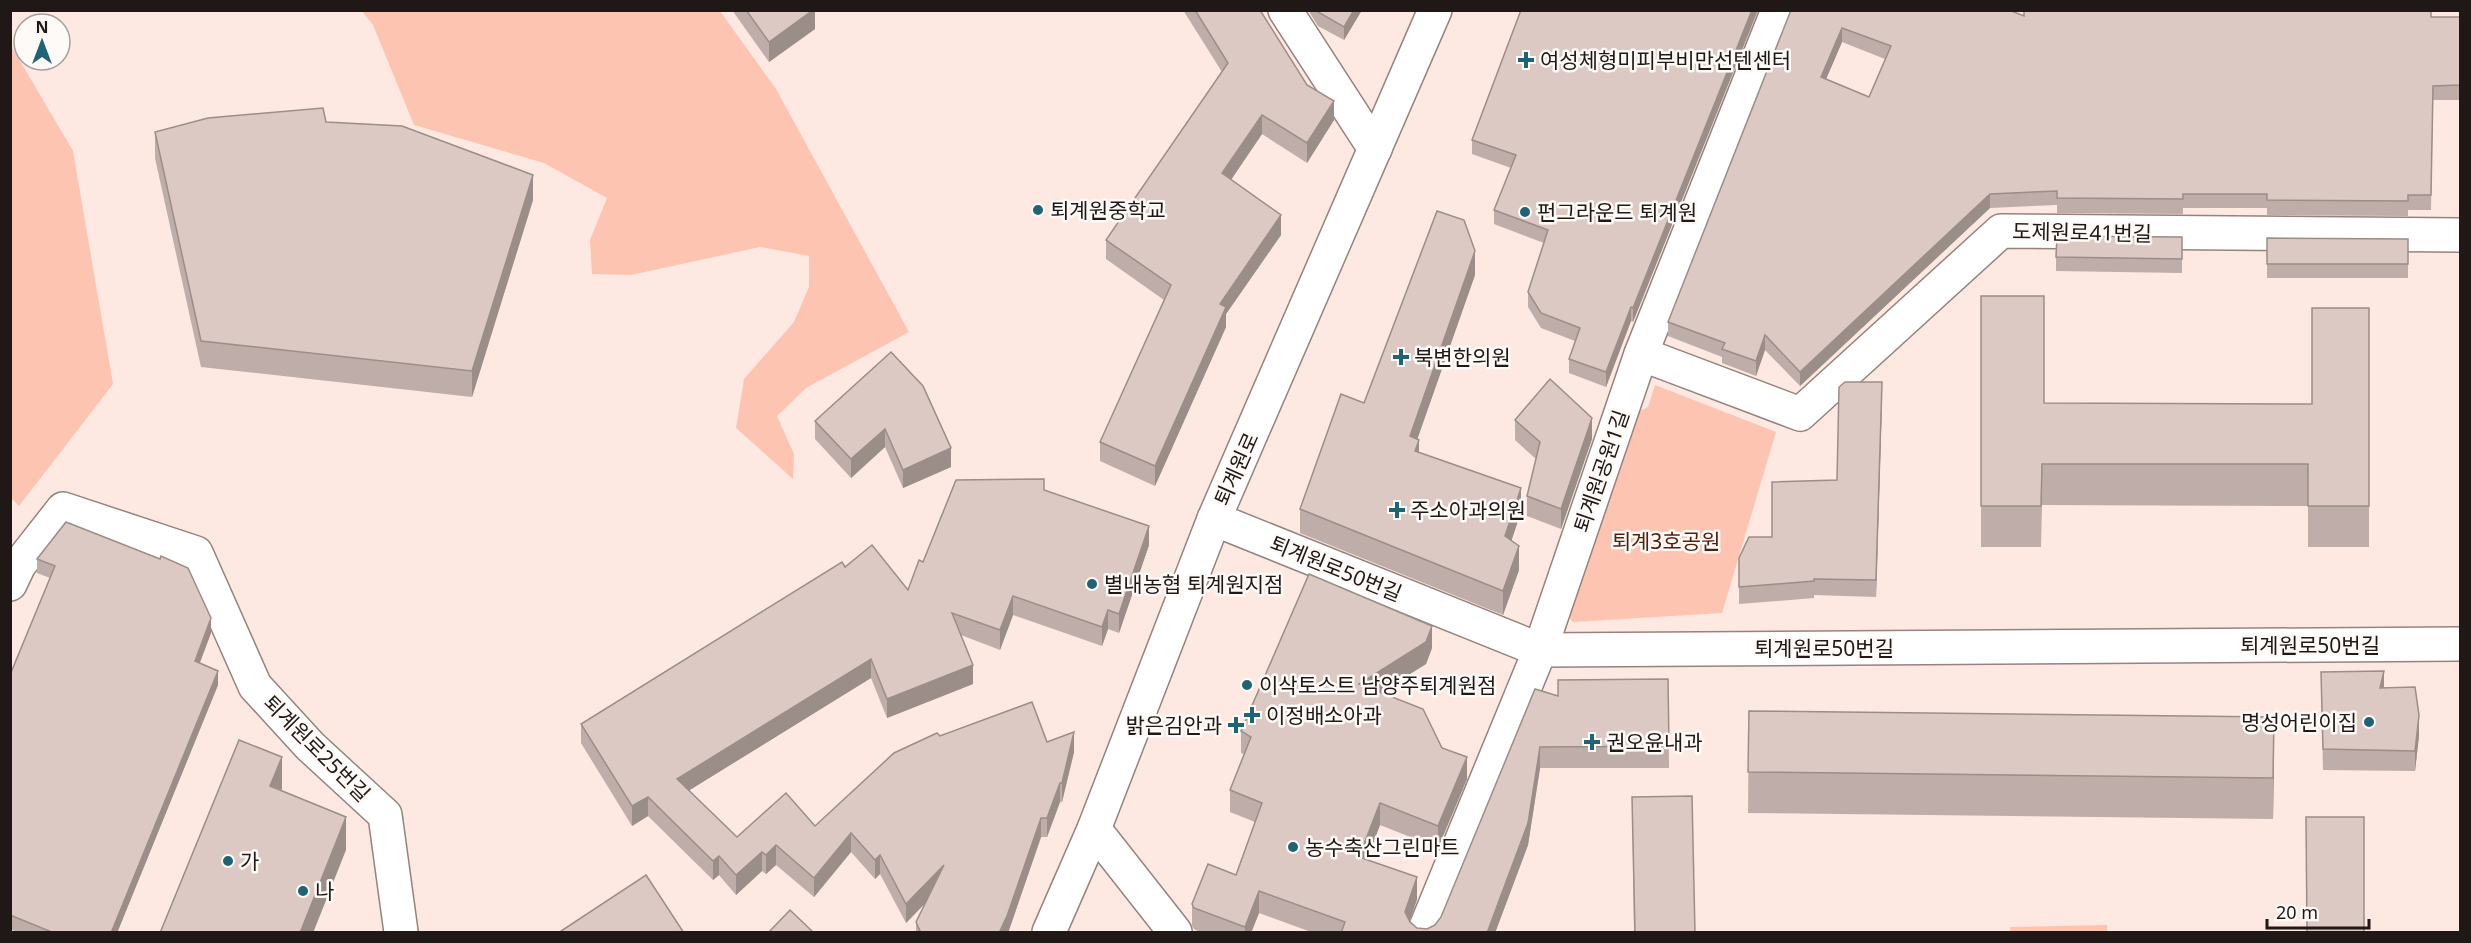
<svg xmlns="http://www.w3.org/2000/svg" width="2471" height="943" font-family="'Noto Sans','Noto Sans KR',sans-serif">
  <rect width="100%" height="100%" fill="#fde8e2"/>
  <g fill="#fec4b2">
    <path d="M362 11H720L776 89 909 332 806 388 777 416 794 454 793 479 736 428 744 379 794 322 809 287V256L760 247 631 275 592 274 590 240 607 198 544 163 414 125 373 25Z"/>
    <path d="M10 44 73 151 113 384 19 506 10 497Z"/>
    <path d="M1655 385 1776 432 1722 613 1573 622 1564 611 1629 416 1648 407Z"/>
    <path d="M2107 925V932H2010V927Z"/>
  </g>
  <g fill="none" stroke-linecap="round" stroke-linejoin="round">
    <g stroke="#95837d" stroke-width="36">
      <g id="minor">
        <path d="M1285 10 1375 149"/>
        <path d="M1641 354 1800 414 2001 231 2460 235"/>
        <path d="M1214 519 1540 650 2460 644"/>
        <path d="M10 584 19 565 63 509 196 553 255 686 310 746 385 815 401 932"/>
        <path d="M1094 829 1175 932"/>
        <path d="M1424 932 1540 650 1641 354 1778 10"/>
      </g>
    </g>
    <g stroke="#95837d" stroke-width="36">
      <path id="tertiary" d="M1049 932 1094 829 1214 519 1435 10"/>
    </g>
    <use href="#minor" stroke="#fff" stroke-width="33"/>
    <use href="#tertiary" stroke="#fff" stroke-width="33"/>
  </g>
  <g fill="#beada8" fill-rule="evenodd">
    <path d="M732 10H815V29L769 62Z"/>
    <path d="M1183 10H1260L1307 85 1334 120 1307 163 1262 134 1231 180 1281 235 1226 314V327L1155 486 1100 461V442L1164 300 1106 259V240L1222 72Z"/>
    <path d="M1308 10H1362L1344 40 1318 26Z"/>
    <path d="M1758 10 1633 322 1631 321 1606 387 1569 373V359L1575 341 1541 328 1528 307V292L1544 243 1494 224V210L1511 168 1472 154V140Z"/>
    <path d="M1791 10 2024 16 2460 17V100H2433L2431 210H2408V216L2267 215V208H2183V214L2057 213V205L1990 208 1800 386 1765 350 1756 376 1722 363V357L1668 336V322ZM1842 42 1885 59 1869 97 1826 79Z"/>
    <path d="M326 122 533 200 472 397 201 367 155 158V132Z"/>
    <path d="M2182 237V273L2056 271V257Z"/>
    <path d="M2267 238 2408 239V278H2267Z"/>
    <path d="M1475 275 1417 439 1419 453 1521 512 1511 541 1519 570 1503 615 1300 533V509L1364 403Z"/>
    <path d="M1981 296 2044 403 2312 404 2369 308V547H2308V506L2042 505 2041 547H1981Z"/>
    <path d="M891 352 951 467 903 488 885 447 851 478 815 439V421Z"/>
    <path d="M1882 399 1876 597 1814 595V598L1739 604V558L1772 537 1837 480Z"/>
    <path d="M1515 420 1592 439 1561 529 1527 516V496L1536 459 1515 440Z"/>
    <path d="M1044 490 1149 545 1119 633 1108 629 1102 646 1013 615 1000 650 961 635 973 684 887 718 871 678 689 790 737 837 815 826 940 736 1047 742 1074 752 1062 802H1060L1047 837H1041L1008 933H916V922L925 903 906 923 880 874 875 879 851 852 814 897 776 865 766 874 762 871 736 895 719 875 713 880 648 816 632 826 581 743V724L845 567 908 590 923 562Z"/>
    <path d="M37 559 211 633 199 663 218 685 117 933H19L10 929V675L50 578 37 573Z"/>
    <path d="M1432 648 1426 664 1380 692 1442 748 1467 779 1438 848 1380 825 1367 860 1417 899 1410 922 1417 928 1427 929 1435 925 1441 917 1558 696 1668 679 1669 768H1540L1528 845 1495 933H1314L1259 913 1251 933H1201L1194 929 1192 926V904L1236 875 1255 822 1230 812V790L1244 754 1241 753V731Z"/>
    <path d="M2321 672 2384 688 2419 736 2415 771 2323 770Z"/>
    <path d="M1749 711 2274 759 2273 819 1748 813Z"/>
    <path d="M1632 797 1695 933H1634Z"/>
  </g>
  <g fill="#9b8d88">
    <path d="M813 10H815V29L769 62V42Z"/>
    <path d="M1354 10H1362L1344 40V27Z"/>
    <path d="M1752 10H1758L1633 322V308Z"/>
    <path d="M1842 28V42L1821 91V77Z"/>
    <path d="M1334 101V120L1307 163V143Z"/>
    <path d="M1262 115V134L1222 193V173Z"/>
    <path d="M533 175V200L472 397V371Z"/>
    <path d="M1990 194V208L1800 386V372Z"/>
    <path d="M1281 215V235L1226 314V327L1155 486V466L1220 304Z"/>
    <path d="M1475 251V275L1410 460V436Z"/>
    <path d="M1631 307V321L1606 387V372Z"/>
    <path d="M1765 335V350L1756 376V361Z"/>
    <path d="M1882 382V399L1876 597V580Z"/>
    <path d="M1592 418V439L1561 529V509Z"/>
    <path d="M885 429V447L851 478V459Z"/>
    <path d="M1419 440V464L1415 451Z"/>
    <path d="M951 448V467L903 488V470Z"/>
    <path d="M1521 488V512L1505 560V536Z"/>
    <path d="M1149 526V545L1119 633V614Z"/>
    <path d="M1519 546V570L1503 615V591Z"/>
    <path d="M1013 596V615L1000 650V630Z"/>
    <path d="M1108 610V629L1102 646V627Z"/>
    <path d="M211 618V633L195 676V661Z"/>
    <path d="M1432 626V648L1426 664 1359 706V684Z"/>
    <path d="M871 659V678L677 798V779Z"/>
    <path d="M973 665V684L887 718V699Z"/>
    <path d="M218 671V685L117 933H111Z"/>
    <path d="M2384 671V691L2380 688Z"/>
    <path d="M2419 715V736L2415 771V751Z"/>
    <path d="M2274 717V759L2273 819V778Z"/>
    <path d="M1074 732V752L1062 802V783Z"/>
    <path d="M1540 747V768L1528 845 1495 933H1487Z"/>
    <path d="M282 757V790L270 786Z"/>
    <path d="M1467 757V779L1438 848V826Z"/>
    <path d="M1060 783V802L1047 837V818Z"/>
    <path d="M648 797V816L632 826V806Z"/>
    <path d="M1380 803V825L1359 879V857Z"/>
    <path d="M346 817V850L313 933H300Z"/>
    <path d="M1041 818V837L1008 933H999Z"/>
    <path d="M851 833V852L814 897V878Z"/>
    <path d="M776 845V865L766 874V855Z"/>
    <path d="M762 852V871L736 895V875Z"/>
    <path d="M880 855V874L875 879V860Z"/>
    <path d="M719 856V875L713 880V861Z"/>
    <path d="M944 865V884L906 923V904Z"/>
    <path d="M1417 877V899L1406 933 1405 912Z"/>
    <path d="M1259 891V913L1251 933H1245V927Z"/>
  </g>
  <g fill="#ddc9c3" stroke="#9b8d88" stroke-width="1.5" fill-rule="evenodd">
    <path d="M746 10H813L769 42Z"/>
    <path d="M1195 10H1260L1307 85 1334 101 1307 143 1262 115 1222 173 1281 215 1220 304 1226 307 1155 466 1100 442 1171 285 1106 240 1228 63Z"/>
    <path d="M1316 10H1354L1344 27 1318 12Z"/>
    <path d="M1521 10H1752L1633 308 1631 307 1606 372 1569 359 1580 328 1541 313 1528 292 1548 230 1494 210 1516 155 1472 140Z"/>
    <path d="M1791 10H2009L2024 16V10H2431V17H2460V85L2433 86 2431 195H2408V201L2267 200V194H2183V199L2057 198V191L1990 194 1800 372 1765 335 1756 361 1722 349 1725 343 1668 322ZM1842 28 1891 46 1869 97 1821 77Z"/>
    <path d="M323 108 326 122 402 126 533 175 472 371 201 341 155 132 208 118Z"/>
    <path d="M1437 211 1464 220 1475 251 1410 436 1419 440 1415 451 1521 488 1505 536 1519 546 1503 591 1300 509 1341 394 1364 403Z"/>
    <path d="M2057 236 2182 237V259L2056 257Z"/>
    <path d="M2267 238 2408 239V264H2267Z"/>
    <path d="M1981 296H2044V403L2312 404V308H2369V506H2308V464H2042L2041 506H1981Z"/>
    <path d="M891 352 923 386 951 448 903 470 885 429 851 459 815 421Z"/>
    <path d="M1550 379 1592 418 1561 509 1527 496 1540 442 1515 420Z"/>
    <path d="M1845 382H1882L1876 580 1814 579V581L1739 587V558L1749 537H1772V482L1837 480 1839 387Z"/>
    <path d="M1044 479V490L1149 526 1119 614 1108 610 1102 627 1013 596 1000 630 952 613 973 665 887 699 871 659 677 779 737 837 786 793 815 826 894 753 937 733 940 736 1032 702 1047 742 1074 732 1062 783H1060L1047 818H1041L1007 916 999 933H921L916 922 944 865 906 904 880 855 875 860 851 833 814 878 776 845 766 855 762 852 736 875 719 856 713 861 648 797 632 806 581 724 842 562 845 567 872 545 908 590 919 560 923 562 956 480Z"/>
    <path d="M66 522 160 559 161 556 188 568 211 618 195 661 218 671 111 933H54L10 915V675L55 566 37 559Z"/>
    <path d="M1309 574 1432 626 1426 642 1359 684 1423 709 1442 748 1467 757 1438 826 1380 803 1359 857 1417 877 1405 912 1410 922 1417 928 1427 929 1435 925 1441 917 1535 689 1558 696V680L1668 679 1669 746 1540 747 1528 823 1487 933H1341L1345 922 1259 891 1245 927 1194 908 1192 904 1208 864 1236 875 1262 803 1230 790 1251 737 1241 731Z"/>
    <path d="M2384 671 2380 688 2415 687 2419 715 2415 751 2323 749 2321 672Z"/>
    <path d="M1749 711 2274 717 2273 778 1748 772Z"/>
    <path d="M239 740 282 757 270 786 346 817 300 933H160Z"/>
    <path d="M1692 796 1695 933H1635L1632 797Z"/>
    <path d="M2306 817H2364V933H2307Z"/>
    <path d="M646 875 684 933H558Z"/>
    <path d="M790 910 814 933H768Z"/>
  </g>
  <g fill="#1f6475" stroke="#fefaf8" stroke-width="2">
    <path d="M1523 51h6v6h6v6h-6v6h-6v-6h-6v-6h6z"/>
    <circle cx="1038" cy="210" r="6"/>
    <circle cx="1525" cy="212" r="6"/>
    <path d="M1398 348h6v6h6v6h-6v6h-6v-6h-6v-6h6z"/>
    <path d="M1394 501h6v6h6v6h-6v6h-6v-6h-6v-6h6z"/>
    <circle cx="1092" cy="584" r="6"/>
    <circle cx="1247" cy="685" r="6"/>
    <path d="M1249 706h6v6h6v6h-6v6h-6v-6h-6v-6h6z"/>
    <circle cx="2369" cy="722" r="6"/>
    <path d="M1233 716h6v6h6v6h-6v6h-6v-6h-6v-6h6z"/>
    <path d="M1589 733h6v6h6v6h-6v6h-6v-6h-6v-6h6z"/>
    <circle cx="1293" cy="847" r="6"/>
    <circle cx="228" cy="861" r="6"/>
    <circle cx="303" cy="891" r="6"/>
  </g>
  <g text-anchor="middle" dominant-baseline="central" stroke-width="5" stroke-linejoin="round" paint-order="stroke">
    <g font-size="21" fill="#1f1816" stroke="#fefaf8" text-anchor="start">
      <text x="1540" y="60">여성체형미피부비만선텐센터</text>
      <text x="1050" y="210">퇴계원중학교</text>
      <text x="1537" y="212">펀그라운드 퇴계원</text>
      <text x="1414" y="357">북변한의원</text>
      <text x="1410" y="510">주소아과의원</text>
      <text x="1104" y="584">별내농협 퇴계원지점</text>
      <text x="1259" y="685">이삭토스트 남양주퇴계원점</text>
      <text x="1266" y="715">이정배소아과</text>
      <text x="2357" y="722" text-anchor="end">명성어린이집</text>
      <text x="1222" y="725" text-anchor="end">밝은김안과</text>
      <text x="1606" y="742">권오윤내과</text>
      <text x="1305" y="847">농수축산그린마트</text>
      <text x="240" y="861">가</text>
      <text x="315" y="891">나</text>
    </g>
    <g font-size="21" fill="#1f1816" stroke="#fefaf8">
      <text transform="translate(2082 232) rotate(1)">도제원로41번길</text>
      <text transform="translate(1236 469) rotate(-66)">퇴계원로</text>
      <text transform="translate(1601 471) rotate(-71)">퇴계원공원1길</text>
      <text transform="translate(1336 568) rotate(22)">퇴계원로50번길</text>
      <text x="2310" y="645">퇴계원로50번길</text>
      <text x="1824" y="648">퇴계원로50번길</text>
      <text transform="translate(317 748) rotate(45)">퇴계원로25번길</text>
    </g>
    <g font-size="21" fill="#561d0a" stroke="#fefaf8">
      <text x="1666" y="541">퇴계3호공원</text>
    </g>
  </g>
  <rect width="2471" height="943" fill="none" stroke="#1f1816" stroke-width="24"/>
  <g transform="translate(42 42)"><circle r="28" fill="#fefaf8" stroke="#a5a09e" stroke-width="1.5"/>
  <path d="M0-4.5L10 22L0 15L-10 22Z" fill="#1f6475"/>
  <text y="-9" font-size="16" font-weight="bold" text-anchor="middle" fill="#1f1816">N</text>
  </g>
  <path d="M2267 919v9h102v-9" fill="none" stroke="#1f1816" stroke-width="3"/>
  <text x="2276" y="919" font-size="18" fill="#1f1816" stroke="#fefaf8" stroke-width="4.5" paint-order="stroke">20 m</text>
</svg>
